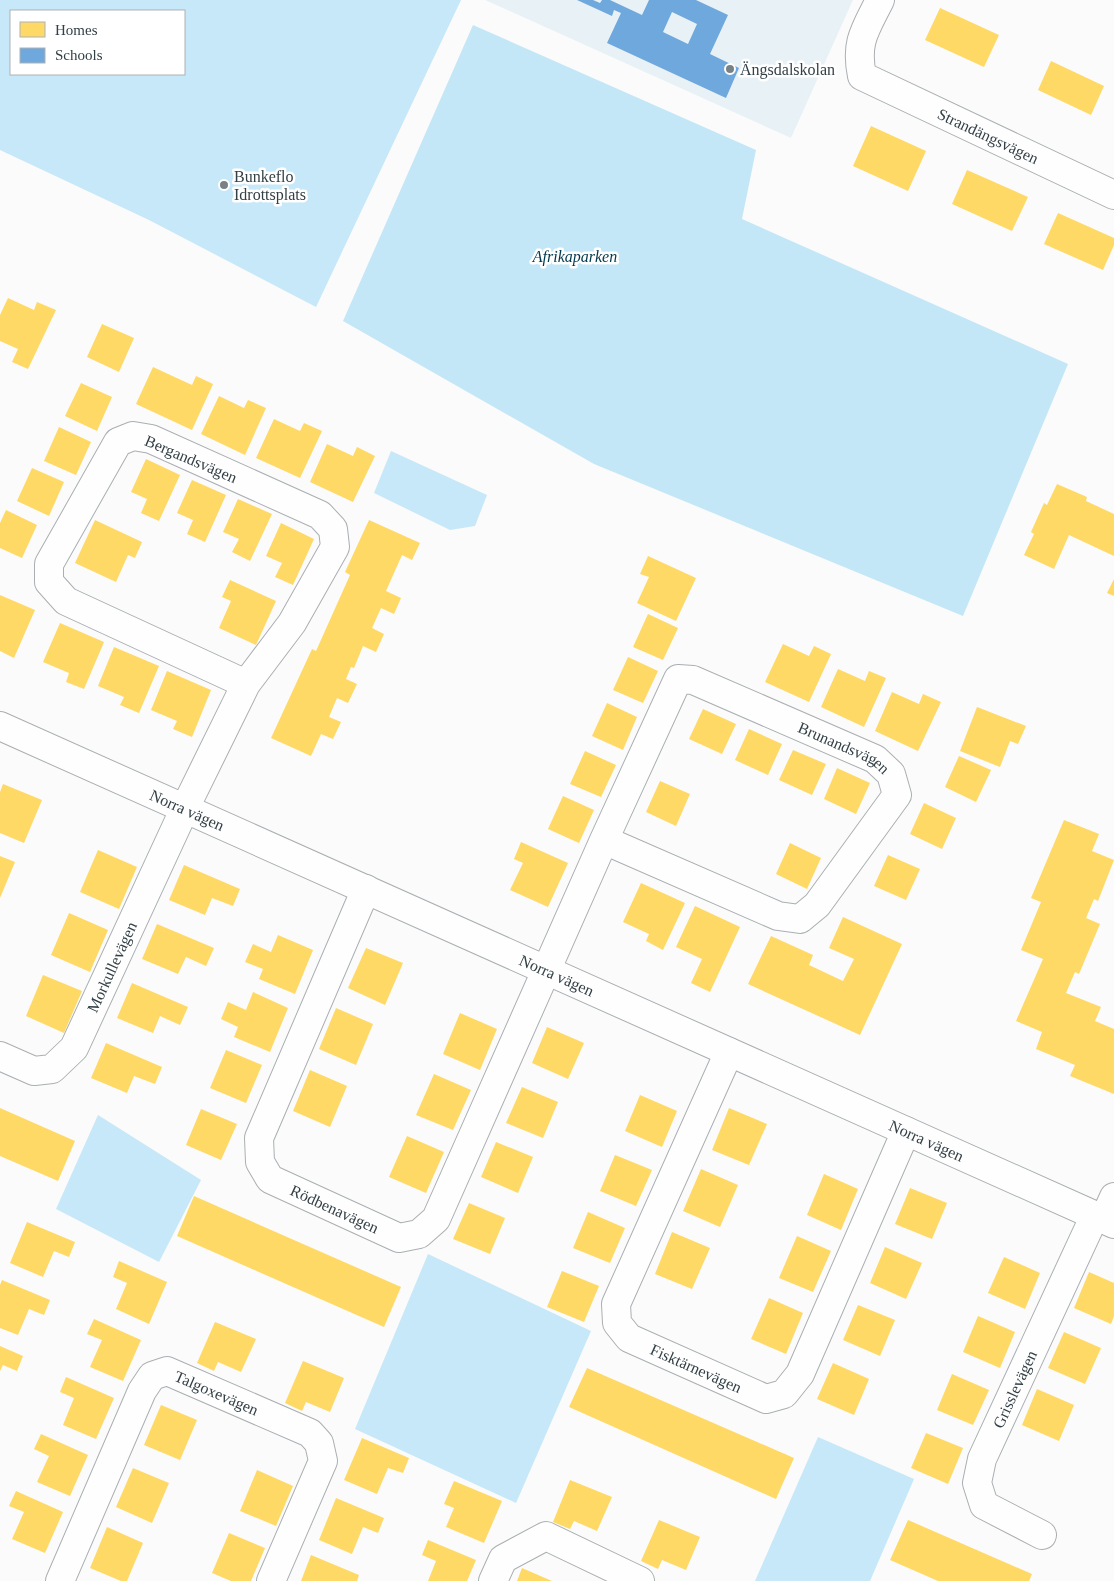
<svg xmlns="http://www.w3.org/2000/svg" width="1114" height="1581" font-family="'Times New Roman',serif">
  <rect width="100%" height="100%" fill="#fbfbfb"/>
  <path fill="#e8f2f6" d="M485 0H853L791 138Z"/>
  <g fill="#c7e8f8" fill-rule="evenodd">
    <path d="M0 0H461L316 307 149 220 0 150ZM11 11H184V74H11Z"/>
    <path d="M391 451 487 495 475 526 450 530 374 493Z"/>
    <path d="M98 1115 201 1180 159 1262 56 1209Z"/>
    <path d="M428 1254 591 1331 516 1503 355 1429Z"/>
    <path d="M818 1437 914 1479 870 1581H755Z"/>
  </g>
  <path fill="#c4e7f7" d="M473 25 756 150 742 219 1068 364 963 616 594 464 343 321Z"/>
  <g fill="#ffd966">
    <path d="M940 8 999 35 984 67 925 40Z"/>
    <path d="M1051 61 1104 86 1091 115 1038 90Z"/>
    <path d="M871 126 926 151 908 191 853 166Z"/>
    <path d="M967 170 1028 197 1012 231 952 204Z"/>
    <path d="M1058 213 1114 238V245L1103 270 1044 244Z"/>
    <path d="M8 298 34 310 37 302 56 310 28 369 12 362 18 349 0 341V315Z"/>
    <path d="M102 324 134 338 119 372 87 357Z"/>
    <path d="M153 367 192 385 196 376 213 384 192 430 136 404Z"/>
    <path d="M81 383 112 397 97 431 65 416Z"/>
    <path d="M219 396 244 408 248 400 266 408 245 455 201 434Z"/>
    <path d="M274 419 300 431 304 423 322 431 300 478 256 458Z"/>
    <path d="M59 427 91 442 76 475 44 461Z"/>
    <path d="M327 444 353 456 357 447 375 456 353 502 310 482Z"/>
    <path d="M146 459 180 475 159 521 141 513 147 499 131 492Z"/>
    <path d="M32 468 64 482 49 516 17 501Z"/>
    <path d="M192 480 226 495 205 542 187 534 193 520 177 513Z"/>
    <path d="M1057 484 1087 497 1086 501 1114 514V556L1069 535 1054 569 1024 555 1034 534 1031 532 1044 503 1047 505Z"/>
    <path d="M238 499 272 514 250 561 232 552 239 539 223 532Z"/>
    <path d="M6 510 37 525 22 558 0 548V523Z"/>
    <path d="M95 520 142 542 135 558 128 555 116 582 75 563Z"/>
    <path d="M369 520 420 543 412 560 402 555 386 591 401 598 394 614 381 608 372 628 384 634 376 652 363 646 354 668 351 667 346 679 357 684 348 703 337 698 329 717 341 722 333 739 321 734 311 756 271 738 312 649 316 651 350 575 345 572Z"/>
    <path d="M281 523 314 539 293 585 275 577 282 563 266 556Z"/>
    <path d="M648 556 696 578 676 621 637 603 649 577 640 574Z"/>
    <path d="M1114 579V596L1107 593Z"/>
    <path d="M230 580 276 601 256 645 219 628 231 601 222 597Z"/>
    <path d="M0 595 35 610 14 658 0 651Z"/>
    <path d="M648 614 678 628 663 660 633 647Z"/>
    <path d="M60 623 104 642 84 689 66 682 69 673 43 662Z"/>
    <path d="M783 644 809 656 814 646 831 654 809 702 765 682Z"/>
    <path d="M114 647 159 666 139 713 120 705 124 697 98 686Z"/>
    <path d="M628 657 658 671 643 703 613 690Z"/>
    <path d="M838 669 865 681 869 671 886 678 864 727 821 707Z"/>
    <path d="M167 671 211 690 192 737 173 729 177 721 151 710Z"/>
    <path d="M892 692 919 704 923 694 941 702 918 751 875 731Z"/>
    <path d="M607 703 637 717 623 750 592 736Z"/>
    <path d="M977 707 1026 726 1018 744 1010 741 1000 767 960 751Z"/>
    <path d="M703 709 736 724 722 754 689 739Z"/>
    <path d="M749 729 782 744 768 775 735 760Z"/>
    <path d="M793 750 826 764 812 795 779 780Z"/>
    <path d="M585 751 616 765 601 797 570 784Z"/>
    <path d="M959 756 991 770 976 802 945 787Z"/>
    <path d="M837 768 870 783 856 814 824 799Z"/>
    <path d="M660 781 690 794 676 826 646 812Z"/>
    <path d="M3 784 42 800 24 843 0 833V792Z"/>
    <path d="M563 796 594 810 579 843 548 829Z"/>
    <path d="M924 803 956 818 942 849 910 834Z"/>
    <path d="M1064 820 1099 834 1092 851 1114 860 1098 901 1094 899 1086 918 1100 924 1079 974 1075 972 1066 993 1101 1007 1095 1021 1114 1029V1094L1070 1076 1075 1065 1036 1049 1042 1032 1016 1021 1043 959 1021 950 1041 902 1031 898Z"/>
    <path d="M521 842 568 863 548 907 510 890 523 863 514 859Z"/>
    <path d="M790 843 821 858 807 889 776 874Z"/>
    <path d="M98 850 137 867 119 909 80 892Z"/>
    <path d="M888 855 920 869 906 900 874 886Z"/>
    <path d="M0 856 15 862 0 898Z"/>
    <path d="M184 865 240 889 233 906 212 898 205 915 169 900Z"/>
    <path d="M641 883 685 903 663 950 646 941 649 934 623 922Z"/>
    <path d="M695 906 740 927 710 992 691 983 702 959 676 947Z"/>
    <path d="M69 913 108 930 90 972 51 955Z"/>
    <path d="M843 917 902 944 860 1035 748 984 771 936 813 955 809 965 843 981 854 959 829 948Z"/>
    <path d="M157 924 214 948 206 966 186 957 178 974 142 959Z"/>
    <path d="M278 935 313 950 295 994 259 979 263 969 245 962 253 944 271 952Z"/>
    <path d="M366 948 403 963 385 1005 348 988Z"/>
    <path d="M43 975 82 991 64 1033 26 1016Z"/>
    <path d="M132 983 188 1007 180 1025 160 1016 153 1033 117 1018Z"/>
    <path d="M253 992 288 1008 270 1052 234 1037 238 1027 221 1019 228 1002 246 1010Z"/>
    <path d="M336 1008 373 1024 356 1065 319 1049Z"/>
    <path d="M460 1013 497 1029 480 1070 443 1054Z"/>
    <path d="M547 1027 584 1043 568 1079 532 1063Z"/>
    <path d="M106 1043 162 1067 155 1084 134 1076 127 1093 91 1078Z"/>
    <path d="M226 1050 262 1065 246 1103 210 1088Z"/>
    <path d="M310 1070 347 1086 330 1127 293 1111Z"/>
    <path d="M434 1074 471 1090 453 1130 416 1115Z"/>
    <path d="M522 1087 558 1102 543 1138 506 1123Z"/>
    <path d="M640 1095 677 1111 662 1147 625 1131Z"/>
    <path d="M0 1108 75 1141 58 1181 0 1156Z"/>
    <path d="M729 1108 767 1124 749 1165 712 1150Z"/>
    <path d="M201 1109 237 1124 221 1160 186 1145Z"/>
    <path d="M407 1136 444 1152 426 1193 389 1177Z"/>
    <path d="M496 1142 533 1157 518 1193 481 1177Z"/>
    <path d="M615 1155 652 1170 636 1206 600 1191Z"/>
    <path d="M701 1169 738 1185 720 1227 683 1211Z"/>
    <path d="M824 1174 858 1189 841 1230 807 1215Z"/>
    <path d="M910 1188 947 1203 932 1239 895 1224Z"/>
    <path d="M194 1196 401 1287 384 1327 177 1236Z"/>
    <path d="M469 1203 505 1218 490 1254 453 1239Z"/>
    <path d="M588 1212 625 1228 610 1263 573 1248Z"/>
    <path d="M27 1222 75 1242 69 1257 54 1251 43 1277 10 1263Z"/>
    <path d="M672 1232 710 1248 692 1289 655 1274Z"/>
    <path d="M797 1236 831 1251 813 1292 779 1278Z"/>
    <path d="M885 1247 922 1263 906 1299 870 1283Z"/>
    <path d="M1004 1257 1040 1273 1025 1309 988 1293Z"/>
    <path d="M119 1261 167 1282 149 1324 116 1309 127 1283 113 1277Z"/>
    <path d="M562 1271 599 1286 584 1322 547 1307Z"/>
    <path d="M1089 1272 1114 1283V1316L1111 1324 1074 1308Z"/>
    <path d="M2 1280 50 1300 44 1315 29 1309 18 1335 0 1328V1285Z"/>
    <path d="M769 1298 803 1313 786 1354 751 1339Z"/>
    <path d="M858 1305 895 1320 880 1356 843 1340Z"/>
    <path d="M978 1316 1015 1332 1000 1368 963 1352Z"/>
    <path d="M94 1319 141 1340 123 1381 90 1367 102 1340 87 1334Z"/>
    <path d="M215 1322 256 1339 241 1372 218 1362 214 1371 197 1363Z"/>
    <path d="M1064 1332 1101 1348 1085 1384 1048 1368Z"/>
    <path d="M0 1346 23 1356 17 1371 3 1365 0 1371Z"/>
    <path d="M303 1361 344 1378 330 1412 306 1402 302 1411 285 1403Z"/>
    <path d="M833 1363 869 1379 854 1415 817 1399Z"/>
    <path d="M587 1368 794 1458 776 1499 569 1407Z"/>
    <path d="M952 1374 989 1390 973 1425 937 1410Z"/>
    <path d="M66 1377 114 1398 96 1439 63 1425 74 1398 60 1392Z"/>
    <path d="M1037 1389 1074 1405 1059 1441 1022 1425Z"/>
    <path d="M161 1405 197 1420 180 1460 144 1445Z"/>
    <path d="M926 1433 963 1448 948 1484 911 1468Z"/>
    <path d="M41 1434 88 1455 70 1496 37 1482 49 1456 34 1449Z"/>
    <path d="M362 1438 409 1458 403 1473 388 1468 377 1494 344 1480Z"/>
    <path d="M133 1468 169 1483 152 1523 116 1507Z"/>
    <path d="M257 1470 293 1486 276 1526 240 1511Z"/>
    <path d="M570 1480 612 1497 597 1531 574 1521 570 1529 553 1522Z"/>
    <path d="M454 1481 502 1501 484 1543 446 1527 454 1508 444 1504Z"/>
    <path d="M16 1491 63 1512 45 1553 12 1539 24 1512 9 1506Z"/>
    <path d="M336 1498 384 1518 378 1533 363 1527 352 1554 319 1540Z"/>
    <path d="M659 1520 700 1537 686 1570 662 1560 658 1569 641 1561Z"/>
    <path d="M908 1520 1032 1574 1029 1581H938L890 1560Z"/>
    <path d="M107 1527 143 1543 127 1581H121L90 1568Z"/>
    <path d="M229 1533 265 1548 251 1581H231L212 1573Z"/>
    <path d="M428 1540 476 1560 467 1581H428L436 1561 422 1555Z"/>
    <path d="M311 1555 359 1575 357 1581H301Z"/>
    <path d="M522 1568 552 1581H517Z"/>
  </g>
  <path fill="#6fa8dc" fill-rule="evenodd" d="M577 0H593L600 3 602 0H610L642 15 649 0H696L728 15 710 54 739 68 726 98 607 43 621 13 614 10 612 16ZM672 12 697 24 688 44 663 32Z"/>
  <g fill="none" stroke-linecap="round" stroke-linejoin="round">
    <g stroke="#aaafb2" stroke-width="30">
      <g id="minor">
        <path id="s1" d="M880 0C865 30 855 42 862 76L1114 195"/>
        <path id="s2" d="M0 726 1114 1224"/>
        <path id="s3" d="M366 889 259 1138 260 1162 270 1179 399 1238 419 1234 436 1219 604 840 678 679 693 680 875 759 891 774 897 795 817 905 800 919 778 916 604 840"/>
        <path id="s4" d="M729 1052 616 1304 617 1323 629 1338 766 1399 784 1394 800 1374 906 1131"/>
        <path id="s5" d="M0 1056 34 1071 52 1069 74 1048 185 808 246 684 292 623 335 547 333 529 320 515 151 439 133 436 118 442 49 564V582L66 601 246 684"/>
        <path d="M1104 1219 1114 1197"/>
        <path id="s6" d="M1042 1535 984 1505 977 1483 982 1459 1095 1215"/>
        <path id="s7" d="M60 1581 142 1391 152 1376 167 1371 310 1433 319 1443 323 1461 271 1581"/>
        <path d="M493 1581 503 1559 546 1536 640 1581"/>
      </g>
    </g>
    <use href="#minor" stroke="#fefefe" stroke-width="28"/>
  </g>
  <g fill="#788185" stroke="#fff" stroke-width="2">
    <circle cx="730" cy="69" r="5"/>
    <circle cx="224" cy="185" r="5"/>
  </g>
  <g text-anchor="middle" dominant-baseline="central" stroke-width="5" stroke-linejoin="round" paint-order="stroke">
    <g font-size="16" fill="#323f45" stroke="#fff" text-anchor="start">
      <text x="740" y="69">Ängsdalskolan</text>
      <text x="234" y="176">Bunkeflo<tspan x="234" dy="18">Idrottsplats</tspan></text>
    </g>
    <g font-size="16" fill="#323f45" stroke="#fff">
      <text stroke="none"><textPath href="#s1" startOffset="220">Strandängsvägen</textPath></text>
      <text transform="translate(191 459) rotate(23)">Bergandsvägen</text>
      <text stroke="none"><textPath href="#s3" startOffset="1272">Brunandsvägen</textPath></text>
      <text stroke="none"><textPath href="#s2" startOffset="205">Norra vägen</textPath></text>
      <text stroke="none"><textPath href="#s5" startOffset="175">Morkullevägen</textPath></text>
      <text stroke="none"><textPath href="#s2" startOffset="610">Norra vägen</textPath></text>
      <text stroke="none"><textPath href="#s2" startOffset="1015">Norra vägen</textPath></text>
      <text stroke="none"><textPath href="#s3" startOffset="386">Rödbenavägen</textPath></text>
      <text stroke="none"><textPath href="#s4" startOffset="388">Fisktärnevägen</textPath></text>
      <text stroke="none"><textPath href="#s6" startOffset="190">Grisslevägen</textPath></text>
      <text stroke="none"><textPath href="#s7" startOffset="295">Talgoxevägen</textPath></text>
    </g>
    <g font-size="16" font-style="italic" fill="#01394d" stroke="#fff">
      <text x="575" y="256">Afrikaparken</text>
    </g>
  </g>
  <rect x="10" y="10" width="175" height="65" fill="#ffffff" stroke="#adb2b5"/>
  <rect x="20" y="22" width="25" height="15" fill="#ffd966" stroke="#adb2b5"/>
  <text x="55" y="35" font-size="15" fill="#323f45">Homes</text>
  <rect x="20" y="48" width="25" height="15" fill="#6fa8dc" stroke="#adb2b5"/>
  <text x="55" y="60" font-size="15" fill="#323f45">Schools</text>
</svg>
